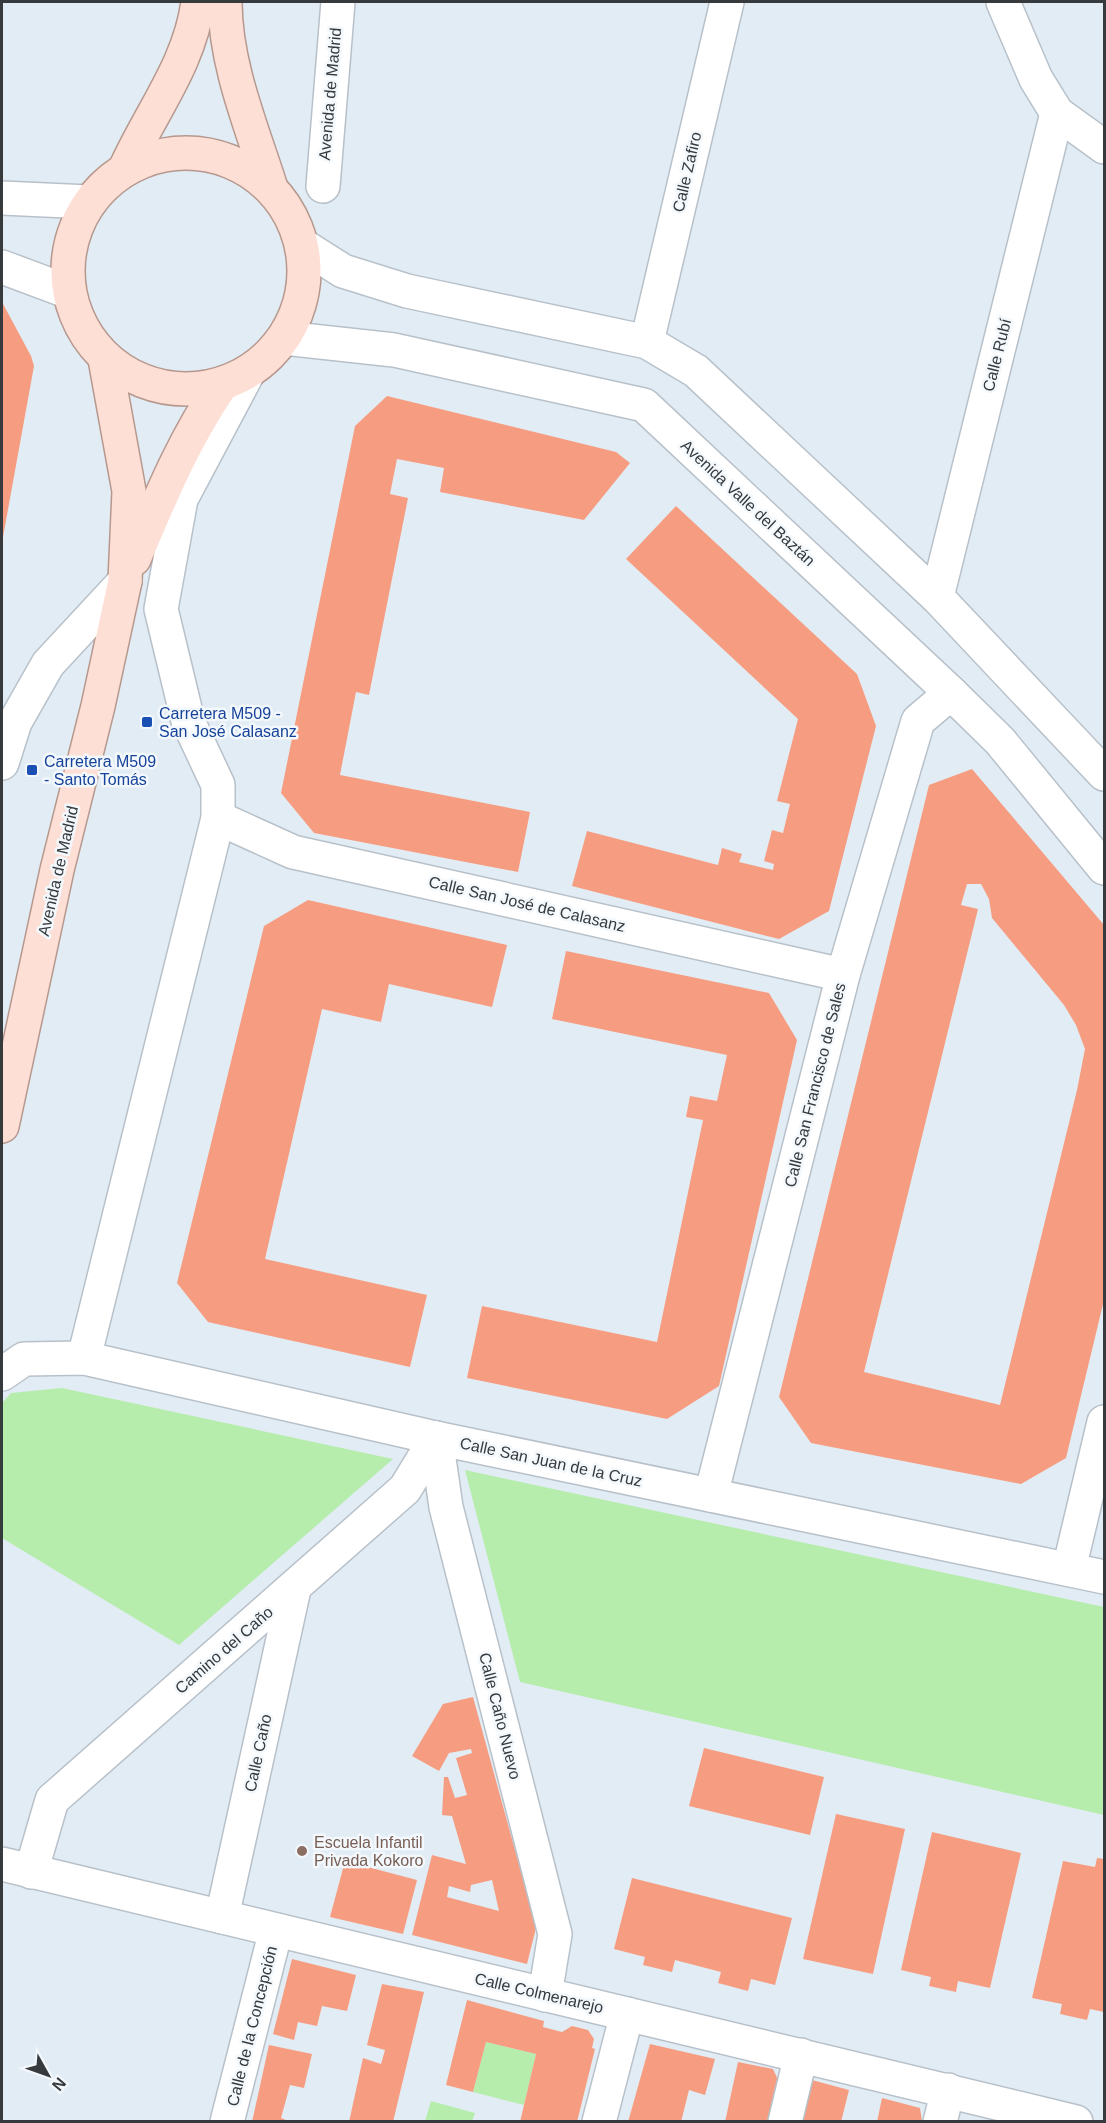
<svg xmlns="http://www.w3.org/2000/svg" width="1106" height="2123" font-family="Arial,sans-serif">
  <rect width="100%" height="100%" fill="#e2ecf4"/>
  <g fill="#b6edad">
    <path d="M62 1388 393 1459 179 1645 2 1538V1403L11 1393Z"/>
    <path d="M465 1470 1104 1607V1815L520 1682Z"/>
    <path d="M486 2042 536 2054 524 2105 473 2092Z"/>
    <path d="M431 2101 475 2113 472 2121H425Z"/>
  </g>
  <g fill="#f69d81" fill-rule="evenodd">
    <path d="M2 302 31 356 34 366 3 537Z"/>
    <path d="M387 396 616 452 630 463 584 520 440 492 444 468 397 459 390 494 408 498 369 695 356 692 340 775 530 812 518 872 314 833 281 793 355 426Z"/>
    <path d="M676 506 857 674 876 726 829 911 779 939 572 886 587 831 718 865 722 848 742 854 739 862 773 870 774 864 764 861 772 830 783 833 790 804 777 801 798 719 626 559Z"/>
    <path d="M972 769 1104 925V1300L1066 1458 1021 1484 811 1443 779 1397 929 785ZM967 884H981L989 899 992 918 1064 1005 1076 1025 1085 1049 1077 1090 1000 1405 864 1372 978 909 961 905Z"/>
    <path d="M308 900 507 945 492 1007 389 984 381 1022 322 1009 265 1259 427 1295 410 1367 208 1322 177 1283 264 926Z"/>
    <path d="M566 951 769 993 797 1040 719 1386 667 1419 467 1378 482 1306 657 1342 703 1120 686 1117 690 1096 717 1101 727 1055 552 1019Z"/>
    <path d="M473 1697 534 1919 538 1920 527 1964 412 1935 432 1855 466 1864 452 1816 442 1815 444 1777H448L455 1798 467 1795 456 1758 472 1753 471 1749 449 1753 439 1771 412 1756 443 1704ZM492 1880 499 1911 447 1897 449 1886 470 1892 471 1885Z"/>
    <path d="M704 1748 824 1777 810 1835 689 1806Z"/>
    <path d="M836 1814 905 1829 873 1974 803 1959Z"/>
    <path d="M932 1832 1021 1853 990 1988 958 1981 956 1992 929 1986 931 1977 901 1970Z"/>
    <path d="M1097 1858 1104 1859V2012L1090 2009 1087 2020 1060 2014 1062 2004 1032 1998 1063 1861 1095 1867Z"/>
    <path d="M345 1861 417 1880 403 1934 330 1917Z"/>
    <path d="M632 1878 792 1918 775 1985 751 1979 748 1991 718 1983 721 1972 675 1960 672 1972 643 1965 645 1957 614 1949Z"/>
    <path d="M292 1959 356 1975 347 2011 322 2006 317 2026 298 2022 294 2040 273 2034Z"/>
    <path d="M382 1984 424 1992 393 2122H349L363 2058 381 2064 385 2050 367 2045Z"/>
    <path d="M467 2000 544 2021 543 2027 562 2032 572 2026 588 2030 594 2039 592 2048 595 2049 577 2122H520L536 2054 486 2042 473 2092 446 2085Z"/>
    <path d="M650 2044 715 2059 705 2095 689 2090 681 2122H628Z"/>
    <path d="M269 2045 312 2054 304 2088 290 2085 281 2118 291 2122H252Z"/>
    <path d="M738 2062 773 2069 780 2084 771 2122H725Z"/>
    <path d="M812 2080 849 2090 841 2122H796L805 2083Z"/>
    <path d="M882 2098 920 2108 922 2122H877Z"/>
  </g>
  <g fill="none" stroke-linecap="round" stroke-linejoin="round">
    <g stroke="#b8c1c9" stroke-width="36">
      <g id="minor">
        <path d="M1003 2 1036 79 1057 113 1104 147"/>
        <path d="M323 186 338 2"/>
        <path d="M2 198 89 202"/>
        <path d="M302 245 343 271 407 291 647 342 696 371 937 597 1104 774"/>
        <path d="M2 267 69 292"/>
        <path d="M284 338 394 350 644 405 951 693 1000 741 1104 868"/>
        <path d="M647 342 727 2"/>
        <path d="M937 597 1057 113"/>
        <path d="M2 763 15 722 48 664 125 581"/>
        <path d="M218 818 293 852 843 975"/>
        <path d="M84 1358 218 818V785L188 721 161 609 181 499 249 371"/>
        <path d="M2 1374 24 1359 84 1358 436 1438 1104 1577"/>
        <path d="M436 1438 446 1507 555 1934 545 1995"/>
        <path d="M711 1495 843 975 918 721 951 693"/>
        <path d="M1069 1569 1104 1422"/>
        <path d="M2 1864 1076 2122"/>
        <path d="M31 1872 52 1800 405 1489 436 1438"/>
        <path d="M222 1917 294 1589"/>
        <path d="M227 2122 276 1930"/>
        <path d="M599 2122 627 2014"/>
        <path d="M785 2122 801 2055"/>
        <path d="M940 2122 948 2090"/>
      </g>
    </g>
    <g stroke="#b6988e" stroke-width="36">
      <g id="major">
        <path d="M225 2C225 65 252 128 271 188"/>
        <circle cx="186" cy="271" r="118"/>
        <path d="M125 169C150 113 190 64 198 2"/>
        <path d="M134 559C160 498 184 439 222 384"/>
        <path d="M2 1126 57 870 98 706 125 581 129 491 105 359"/>
      </g>
    </g>
    <use href="#minor" stroke="#fff" stroke-width="33"/>
    <use href="#major" stroke="#fddfd6" stroke-width="33"/>
  </g>
  <g fill="#1a4fb4" stroke="#f3f8fd" stroke-width="2">
    <rect x="141" y="716" width="12" height="12" rx="3"/>
    <rect x="26" y="764" width="12" height="12" rx="3"/>
  </g>
  <circle fill="#8d6e63" stroke="#f3f8fd" stroke-width="2" cx="302" cy="1851" r="6"/>
  <g text-anchor="middle" dominant-baseline="central" stroke-width="5" stroke-linejoin="round" paint-order="stroke">
    <g font-size="16" fill="#363a3d" stroke="#f3f8fd">
      <text transform="translate(330 94) rotate(-85)">Avenida de Madrid</text>
      <text transform="translate(687 172) rotate(-77)">Calle Zafiro</text>
      <text transform="translate(997 355) rotate(-76)">Calle Rubí</text>
      <text transform="translate(748 503) rotate(43)">Avenida Valle del Baztán</text>
      <text transform="translate(58 871) rotate(-77)">Avenida de Madrid</text>
      <text transform="translate(527 904) rotate(13)">Calle San José de Calasanz</text>
      <text transform="translate(815 1085) rotate(-76)">Calle San Francisco de Sales</text>
      <text transform="translate(551 1462) rotate(12)">Calle San Juan de la Cruz</text>
      <text transform="translate(224 1650) rotate(-41)">Camino del Caño</text>
      <text transform="translate(500 1716) rotate(76)">Calle Caño Nuevo</text>
      <text transform="translate(258 1753) rotate(-78)">Calle Caño</text>
      <text transform="translate(539 1993) rotate(13)">Calle Colmenarejo</text>
      <text transform="translate(252 2026) rotate(-76)">Calle de la Concepción</text>
    </g>
    <g font-size="16" fill="#164399" stroke="#f3f8fd" text-anchor="start">
      <text x="159" y="713">Carretera M509 -<tspan x="159" dy="18">San José Calasanz</tspan></text>
      <text x="44" y="761">Carretera M509<tspan x="44" dy="18">- Santo Tomás</tspan></text>
    </g>
    <g font-size="16" fill="#785e54" stroke="#f3f8fd" text-anchor="start">
      <text x="314" y="1842">Escuela Infantil<tspan x="314" dy="18">Privada Kokoro</tspan></text>
    </g>
  </g>
  <rect width="1106" height="2123" fill="none" stroke="#363a3d" stroke-width="6"/>
  <g transform="translate(48 2075) rotate(130)" stroke="#f3f8fd" stroke-width="4.5" paint-order="stroke">
  <path d="M0-4.5L10 22L0 15L-10 22Z" fill="#363a3d"/>
  <text y="-9" font-size="16" font-weight="bold" text-anchor="middle" fill="#363a3d">N</text>
  </g>
</svg>
